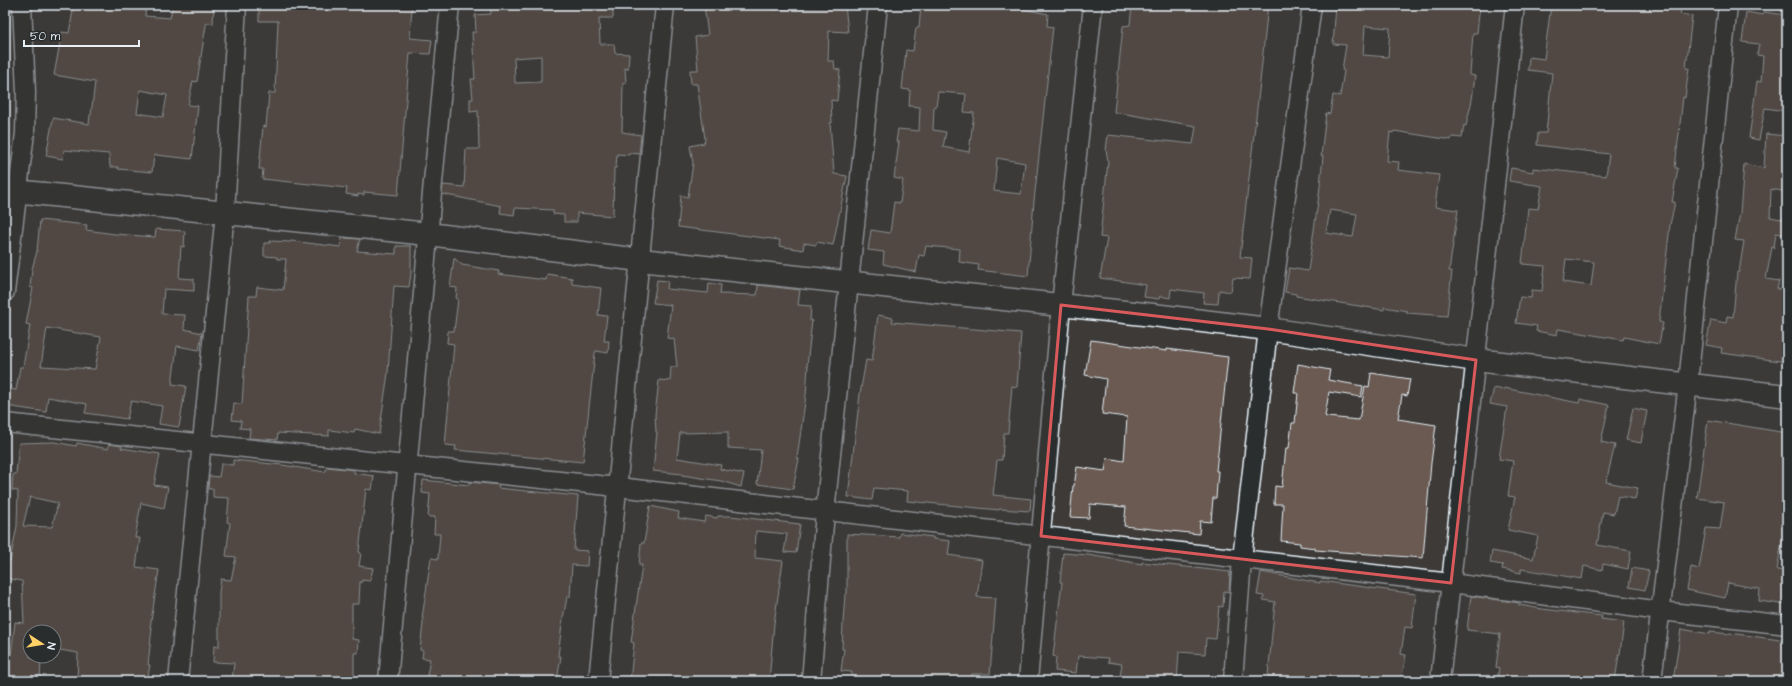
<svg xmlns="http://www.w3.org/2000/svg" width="1792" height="686" font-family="'Architects Daughter',sans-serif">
  <rect width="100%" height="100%" fill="#3d3a38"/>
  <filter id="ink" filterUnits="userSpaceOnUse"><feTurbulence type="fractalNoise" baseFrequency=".025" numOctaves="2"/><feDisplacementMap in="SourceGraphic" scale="8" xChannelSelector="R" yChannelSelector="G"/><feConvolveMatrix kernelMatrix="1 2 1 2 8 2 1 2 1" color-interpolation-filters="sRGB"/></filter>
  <g filter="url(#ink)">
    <g fill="#6a5a51" stroke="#e8f1f8" fill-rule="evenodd">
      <path d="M74 5H146L145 16 170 18 173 5H214L213 24 207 23 206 25 197 82 193 81 188 105 198 106 192 159 156 155 154 156 152 172 118 169V167H110L109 154 64 150 63 159 46 156 53 118 89 124 90 115H91L95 82 54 75 62 32 69 33ZM140 90 167 95 163 117 137 113Z"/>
      <path d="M269 5H319V10H343V5H412L410 38 432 40 430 54 410 53 398 195 364 192V195L358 194V196L346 194 347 188 262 179 263 169H259L263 126 266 127 269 93H275L278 21H259V8H270Z"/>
      <path d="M490 5H613V18H599L600 44H614L615 53 629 54 628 69 625 68 626 83H623L622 132 641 135 639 154 629 153V155L617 154 616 168H614L613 216 577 213V222H564V215L553 214V210L515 208 514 215 500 213 501 206 442 194 443 185 464 187 466 149H479L478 111 470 112V99H473L471 79H475L472 32H476L475 15 491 14ZM541 56V82L515 83 514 58Z"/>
      <path d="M704 5H772V10L845 5 848 32 829 31 828 61H834L835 69 840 70 837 101 831 100 832 123H830L834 174 847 176 833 245 817 242 816 245 804 243 803 250 779 246 780 240 678 227 681 195 688 197 693 163 690 146 704 143 705 139 697 84H691L690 70H698L695 37 708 35Z"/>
      <path d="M921 5H1019L1018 8 1048 14 1047 26 1053 27 1034 201 1028 276 978 270 979 265 959 262 960 249 926 246 924 256 919 255 916 272 883 264 884 252 868 250 871 230 890 233 894 202 900 203 903 180 894 178 899 142H896L898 129 919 131 920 107 909 106 910 90 902 89 906 50 913 51 916 28H919ZM938 92 966 94 964 112 974 113 969 152 943 147 946 132 933 130 934 107H936ZM997 158 1025 163 1021 194 994 191Z"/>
      <path d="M1132 5H1268L1260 82 1240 257 1252 258 1250 279 1233 278 1231 292 1219 290 1218 304 1203 303 1204 293 1171 289 1170 298 1160 296 1159 299 1144 297 1146 285 1100 278 1107 238 1100 237 1108 161 1106 150 1108 135 1193 144 1196 126 1114 112 1123 26 1130 25Z"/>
      <path d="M1336 5H1480L1477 33H1473L1470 75 1475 76 1472 100 1466 126 1464 125 1462 138 1452 137 1451 140 1394 131 1393 133 1390 132 1387 161 1399 162 1398 170 1439 175 1435 207 1458 210 1449 271H1452L1447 316 1407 313V311L1384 307V310L1296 296V294L1285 292 1289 268 1308 271 1319 195 1323 156H1321L1326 113 1330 114 1333 95 1340 96 1344 71 1342 70 1346 45 1333 44ZM1365 26 1390 28 1388 57 1363 55ZM1330 210 1357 214 1353 237 1326 233Z"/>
      <path d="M1551 5H1682L1680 14 1692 16 1686 68H1689L1685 98 1683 97 1675 168H1678L1672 202H1675L1670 225 1659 322 1663 323 1659 344 1624 337 1623 340 1558 329 1557 335 1536 331 1537 326 1516 323 1520 297 1531 298 1532 290 1542 291 1545 266 1522 264 1528 208 1538 209 1542 186 1509 181 1511 168 1533 172V168L1606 176 1609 154 1537 145 1538 133H1546L1552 73 1528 70 1529 57 1544 59ZM1566 259 1594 262 1591 286 1563 282Z"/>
      <path d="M1746 12 1763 15V12L1787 15V100L1785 111 1765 108 1759 140 1749 138 1757 81 1761 82 1763 56 1757 55 1759 44 1742 42Z"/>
      <path d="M1766 134 1787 136V192L1771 189 1770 217 1787 220 1786 235 1776 233 1774 248 1772 247 1766 279 1779 281 1777 289 1787 290V362L1721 353 1722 348 1706 345 1711 320 1726 323 1727 316 1733 317 1737 272H1739L1744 241 1735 240 1740 213 1744 164 1764 168Z"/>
      <path d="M40 220 87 225 86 230 115 234 155 237 156 229 185 231 184 247 181 246 179 278 194 279V291L164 289 162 314 185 315 184 329 202 333 199 350 177 346 172 384 186 386 179 427 159 424 162 406 131 401 127 419 85 413 87 404 48 397 46 412 6 406 8 389 16 390 20 367H23L30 325 26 324 33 288 30 287 32 269 37 251ZM47 328 101 337 95 369 41 366Z"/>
      <path d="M342 238 360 239 357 251 396 254V246H411V274L409 287 394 286 388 373 379 434 355 429 354 433 329 430V436L278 433 277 440 249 438 250 429 240 428 241 421 232 420 234 403 242 404 249 296H256L257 287 283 290 286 259H277V257L264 256V243H270V241L290 242 291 241 341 247Z"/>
      <path d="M454 258 462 265 499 271 498 274 546 280 547 274 572 278V284L601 288 598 315 607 316 604 341H609L608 353 596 351 595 353 583 462 455 450 456 446 445 445 454 344 447 343 448 331H454L458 299H456L457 288 450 287Z"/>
      <path d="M657 280 668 281 667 289 708 293 709 283 721 285 720 294 757 295 758 285 800 290 798 305 811 306 810 321H812L807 366H808L806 395 797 458 799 459 793 489 757 484 761 450 728 448V432L680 433 677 458 721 465 720 469 744 474 741 487 721 481 682 475V474L653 471 657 432H656L655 415 659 380 670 381 671 367H677L674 339 667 338 671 305 653 303Z"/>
      <path d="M878 315 893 318 892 322 1021 333 1017 387 1012 386 1008 433H1004L1002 460H997L993 495 1031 499 1030 511 999 509V510L907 501 908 491 874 488 872 500 848 497 860 394 866 360 872 361Z"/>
      <path d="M1091 340 1167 351V349L1228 357 1216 471H1218L1216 498H1213L1211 522 1200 521 1199 534 1124 526 1126 507 1090 504 1089 518 1070 517 1073 486H1074L1077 467 1105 471 1107 458 1124 461 1127 417 1102 414 1106 379 1085 375Z"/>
      <path d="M1298 364 1330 370 1328 380 1363 386 1361 397 1329 392 1325 416 1327 417 1359 420 1365 386 1369 387 1371 373 1410 379 1407 396 1402 395 1398 419 1436 425 1431 463 1423 558 1315 550V548L1300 546V543L1281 541 1283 504H1274L1275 486 1282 487 1286 448H1289L1292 423H1295L1298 393H1294Z"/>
      <path d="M1494 388 1504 390V388L1579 403 1580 399 1609 405 1601 442 1615 445 1606 482 1638 488 1635 499 1618 496 1614 514 1603 512 1597 545 1631 551 1628 569 1603 564 1602 570 1584 566 1582 579 1534 571 1521 569V573L1502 569 1503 565 1490 563 1492 551 1533 559 1538 536 1508 530 1515 497 1508 496 1513 461 1499 459 1507 407 1490 404Z"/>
      <path d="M1633 408 1647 411 1641 443 1626 440Z"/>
      <path d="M1708 420 1787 433V536H1783L1777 570 1787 571V605L1759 601 1760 589 1728 583 1725 598 1687 590 1691 567 1699 569 1706 528 1720 529 1724 502 1697 498Z"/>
      <path d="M54 442 76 446 77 443 108 449 109 444 122 446 121 448 160 454 154 485 168 487 164 508 141 503 135 538H140L136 567 159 570 150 628H152L148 665H150L147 681H77L78 653 54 649V632H30V657H41L40 681H5V654L11 655 15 622 24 623 22 581 5 578 8 561H10L17 526 18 491 12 490 13 474H16L19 443ZM30 497 58 503 52 527 23 526Z"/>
      <path d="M233 460 282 465 325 472 327 467 354 470V473L374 476 372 490 366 489 359 552 361 553 359 566 373 568 370 581 362 580V582H360L359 604H352V639L359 640 358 653H354V681H232L234 663 213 662 214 646 219 647V592L221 579 231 580 236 557 226 556 230 523 227 522 229 498 213 497V489H208L209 476 219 477 221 464 233 465Z"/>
      <path d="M423 480 469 485V482L499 485 498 488 507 489 578 496 574 550 588 551 587 566 572 565 570 597H567L562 624 558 656H561L557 681H426L430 659 422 658 423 651 420 650 423 623V618H422L431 558 438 559 440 534H434L435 517H428L430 494 422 493Z"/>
      <path d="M650 506 679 512 678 518 704 522 706 516 717 518 718 516H730L800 524 796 553 784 552 787 534 756 531 755 558 783 561 774 624 769 681H630L634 643 631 642 642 565H639L640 555 641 543H644Z"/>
      <path d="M900 533 933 537V539L950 541 948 555 982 560 977 597 996 598 990 674H972V681H851L852 672 841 671 844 649H842L843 623 845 594H847V534L899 537Z"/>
      <path d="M1063 553 1088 555 1142 564V562L1230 572 1229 592 1224 591 1223 607 1219 606 1216 639 1206 638 1205 654 1179 652 1177 681 1151 679V680L1120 677 1122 664 1108 662 1109 658 1078 656 1076 673 1055 671 1056 657 1053 656 1062 582H1060Z"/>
      <path d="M1632 568 1649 571 1645 590 1629 587Z"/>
      <path d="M1261 572 1320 583V581L1416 594 1412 628 1405 627 1401 654 1406 655 1401 681H1342L1322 678 1321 681H1314L1268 676 1275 602 1263 600 1264 596 1257 595Z"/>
      <path d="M1471 596 1519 603V605L1542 609 1602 616 1601 619 1624 622 1620 654H1619L1615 681H1497L1499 668 1496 667 1500 634 1467 630Z"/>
      <path d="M1681 629 1710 634V632L1730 634V633L1787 641V679L1778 678 1777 681H1673Z"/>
    </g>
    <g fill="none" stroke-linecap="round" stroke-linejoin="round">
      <g stroke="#e8f1f8" stroke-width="21">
        <g id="street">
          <path d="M5 292 25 133 26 92 22 5"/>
          <path d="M5 423 618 487 1451 583 1661 611 1787 625"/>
          <path d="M178 681 225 213 237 5"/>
          <path d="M388 681 433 182 450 5"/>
          <path d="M598 681 665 5"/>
          <path d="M811 681 825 512 878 5"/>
          <path d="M1028 681 1061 305 1093 5"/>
          <path d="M1233 681 1242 559 1268 329 1312 5"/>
          <path d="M1440 681 1515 5"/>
          <path d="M1652 681 1688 383 1728 5"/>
        </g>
      </g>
      <g stroke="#e8f1f8" stroke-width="25">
        <path id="secondary" d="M5 190 428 234 640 260 1153 315 1268 329 1476 360 1787 396"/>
      </g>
      <use href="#street" stroke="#2a2d2e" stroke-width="18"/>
      <use href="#secondary" stroke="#2a2d2e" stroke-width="22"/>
    </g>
  </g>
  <path d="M0 0H1792V686H0ZM1061 305 1268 329 1476 360 1451 583 1041 536Z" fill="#3d3a38" fill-opacity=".55" fill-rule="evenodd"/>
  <path fill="none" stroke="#da5a5c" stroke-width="3" stroke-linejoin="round" d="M1061 305 1268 329 1476 360 1451 583 1041 536Z"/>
  <rect width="1792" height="686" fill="none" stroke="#2a2d2e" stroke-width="20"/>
  <rect x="10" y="10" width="1772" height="666" fill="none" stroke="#e8f1f8" stroke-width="1.5" filter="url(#ink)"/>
  <g transform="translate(42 644) rotate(102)"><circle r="19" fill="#2a2d2e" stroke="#767b7f"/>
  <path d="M0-3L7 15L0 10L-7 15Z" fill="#ffd166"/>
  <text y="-6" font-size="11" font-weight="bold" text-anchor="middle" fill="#e8f1f8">N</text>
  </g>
  <path d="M24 40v6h115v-6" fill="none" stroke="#e8f1f8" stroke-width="2"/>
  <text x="30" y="40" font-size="12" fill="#e8f1f8" stroke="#2a2d2e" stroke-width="3" paint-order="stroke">50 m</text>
</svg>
